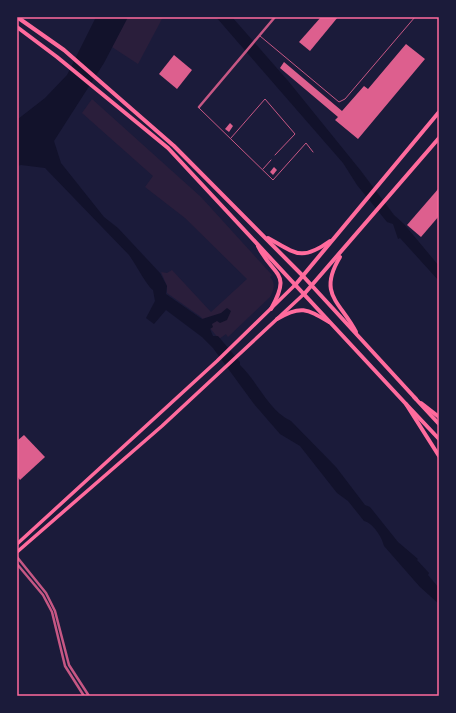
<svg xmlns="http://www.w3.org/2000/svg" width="456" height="713" font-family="Helvetica,sans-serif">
  <rect width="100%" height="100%" fill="#1b1b3a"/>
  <g fill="#2a1e3b">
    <path d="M128 17H163L138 64 112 47Z"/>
    <path d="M92 99 201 197 272 275 270 277C276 283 274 290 270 297L228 337 226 334 219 339 201 317 167 293V286L161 272 167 273 172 270 211 312 247 279 185 218 145 187 153 176 82 113Z"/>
  </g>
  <g fill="#12122b">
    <path d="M96 17H128L104 63 54 141 61 163 104 217 118 228 160 273 167 286 166 294 202 319 221 313 227 308 231 311 227 320 220 323 217 321 212 324 213 327 210 329 213 336H218L240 362V365C258 382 268 410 291 421L336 467 365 505 370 507 398 542 418 559 417 560 429 573 428 575 439 588V604L420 587 384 546C382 537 373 523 364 521L348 501 337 493 300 446 280 434 254 404 213 348 202 337 166 310 154 324 146 318 155 301 153 290C147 286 135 263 129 255L45 168 21 165 17 166V118L18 119 45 98 67 75Z"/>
    <path d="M216 17H232L289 82 361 171 394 215 404 224 439 266V281L400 238 398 239 393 224 387 222 357 185 343 163Z"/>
  </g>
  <g fill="#dd5f8e">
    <path d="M321 17H338L310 51 299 42Z"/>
    <path d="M406 44 425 59 358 139 335 120 338 117 280 68 284 62 342 111 364 86 368 89Z"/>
    <path d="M174 55 192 70 177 89 159 74Z"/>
    <path d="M230 123 233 126 229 132 225 129Z"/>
    <path d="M274 167 277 170 273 175 270 172Z"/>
    <path d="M439 188V216L421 237 407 225Z"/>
    <path d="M24 435 45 457 20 480 17 476V441Z"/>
  </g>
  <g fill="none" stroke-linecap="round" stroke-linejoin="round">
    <g stroke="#c65784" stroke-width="1">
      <path d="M260 36 339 102 345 99 415 17"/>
      <path d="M199 108 273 180 306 143 313 152"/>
      <path d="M231 138 265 99 295 134 275 155"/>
      <path d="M263 169 271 160"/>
    </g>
    <g stroke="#c65784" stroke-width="2.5">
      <path d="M199 107 275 17"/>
      <path d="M17 557 46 593 55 611 69 665 89 696"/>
      <path d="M17 564 43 595 52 612 65 666 84 696"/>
    </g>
    <g stroke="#ff6b9d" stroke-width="3.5">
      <path d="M17 544 217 361 296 284"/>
      <path d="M17 552 162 426 305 293"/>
    </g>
    <g stroke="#ff6b9d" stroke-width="4">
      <path d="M17 17 64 50 174 146 303 276 416 399"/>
      <path d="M17 27 57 57 168 148 406 404 439 456"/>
      <path d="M268 238C295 253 301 262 330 241"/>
      <path d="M258 246C274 278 292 271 271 309"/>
      <path d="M340 257C317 295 341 302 356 332"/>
      <path d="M296 284 439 112"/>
      <path d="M305 293 439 138"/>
      <path d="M277 319C301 305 307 309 329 322"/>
      <path d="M421 403 439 417"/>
    </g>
    <g stroke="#ff6b9d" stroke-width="4">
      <path d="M414 397 439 424"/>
      <path d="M406 404 439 439"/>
    </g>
  </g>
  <rect width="456" height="713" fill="none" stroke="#1b1b3a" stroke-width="36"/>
  <rect x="18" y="18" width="420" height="677" fill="none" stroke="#ff6b9d" stroke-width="1.5"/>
</svg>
